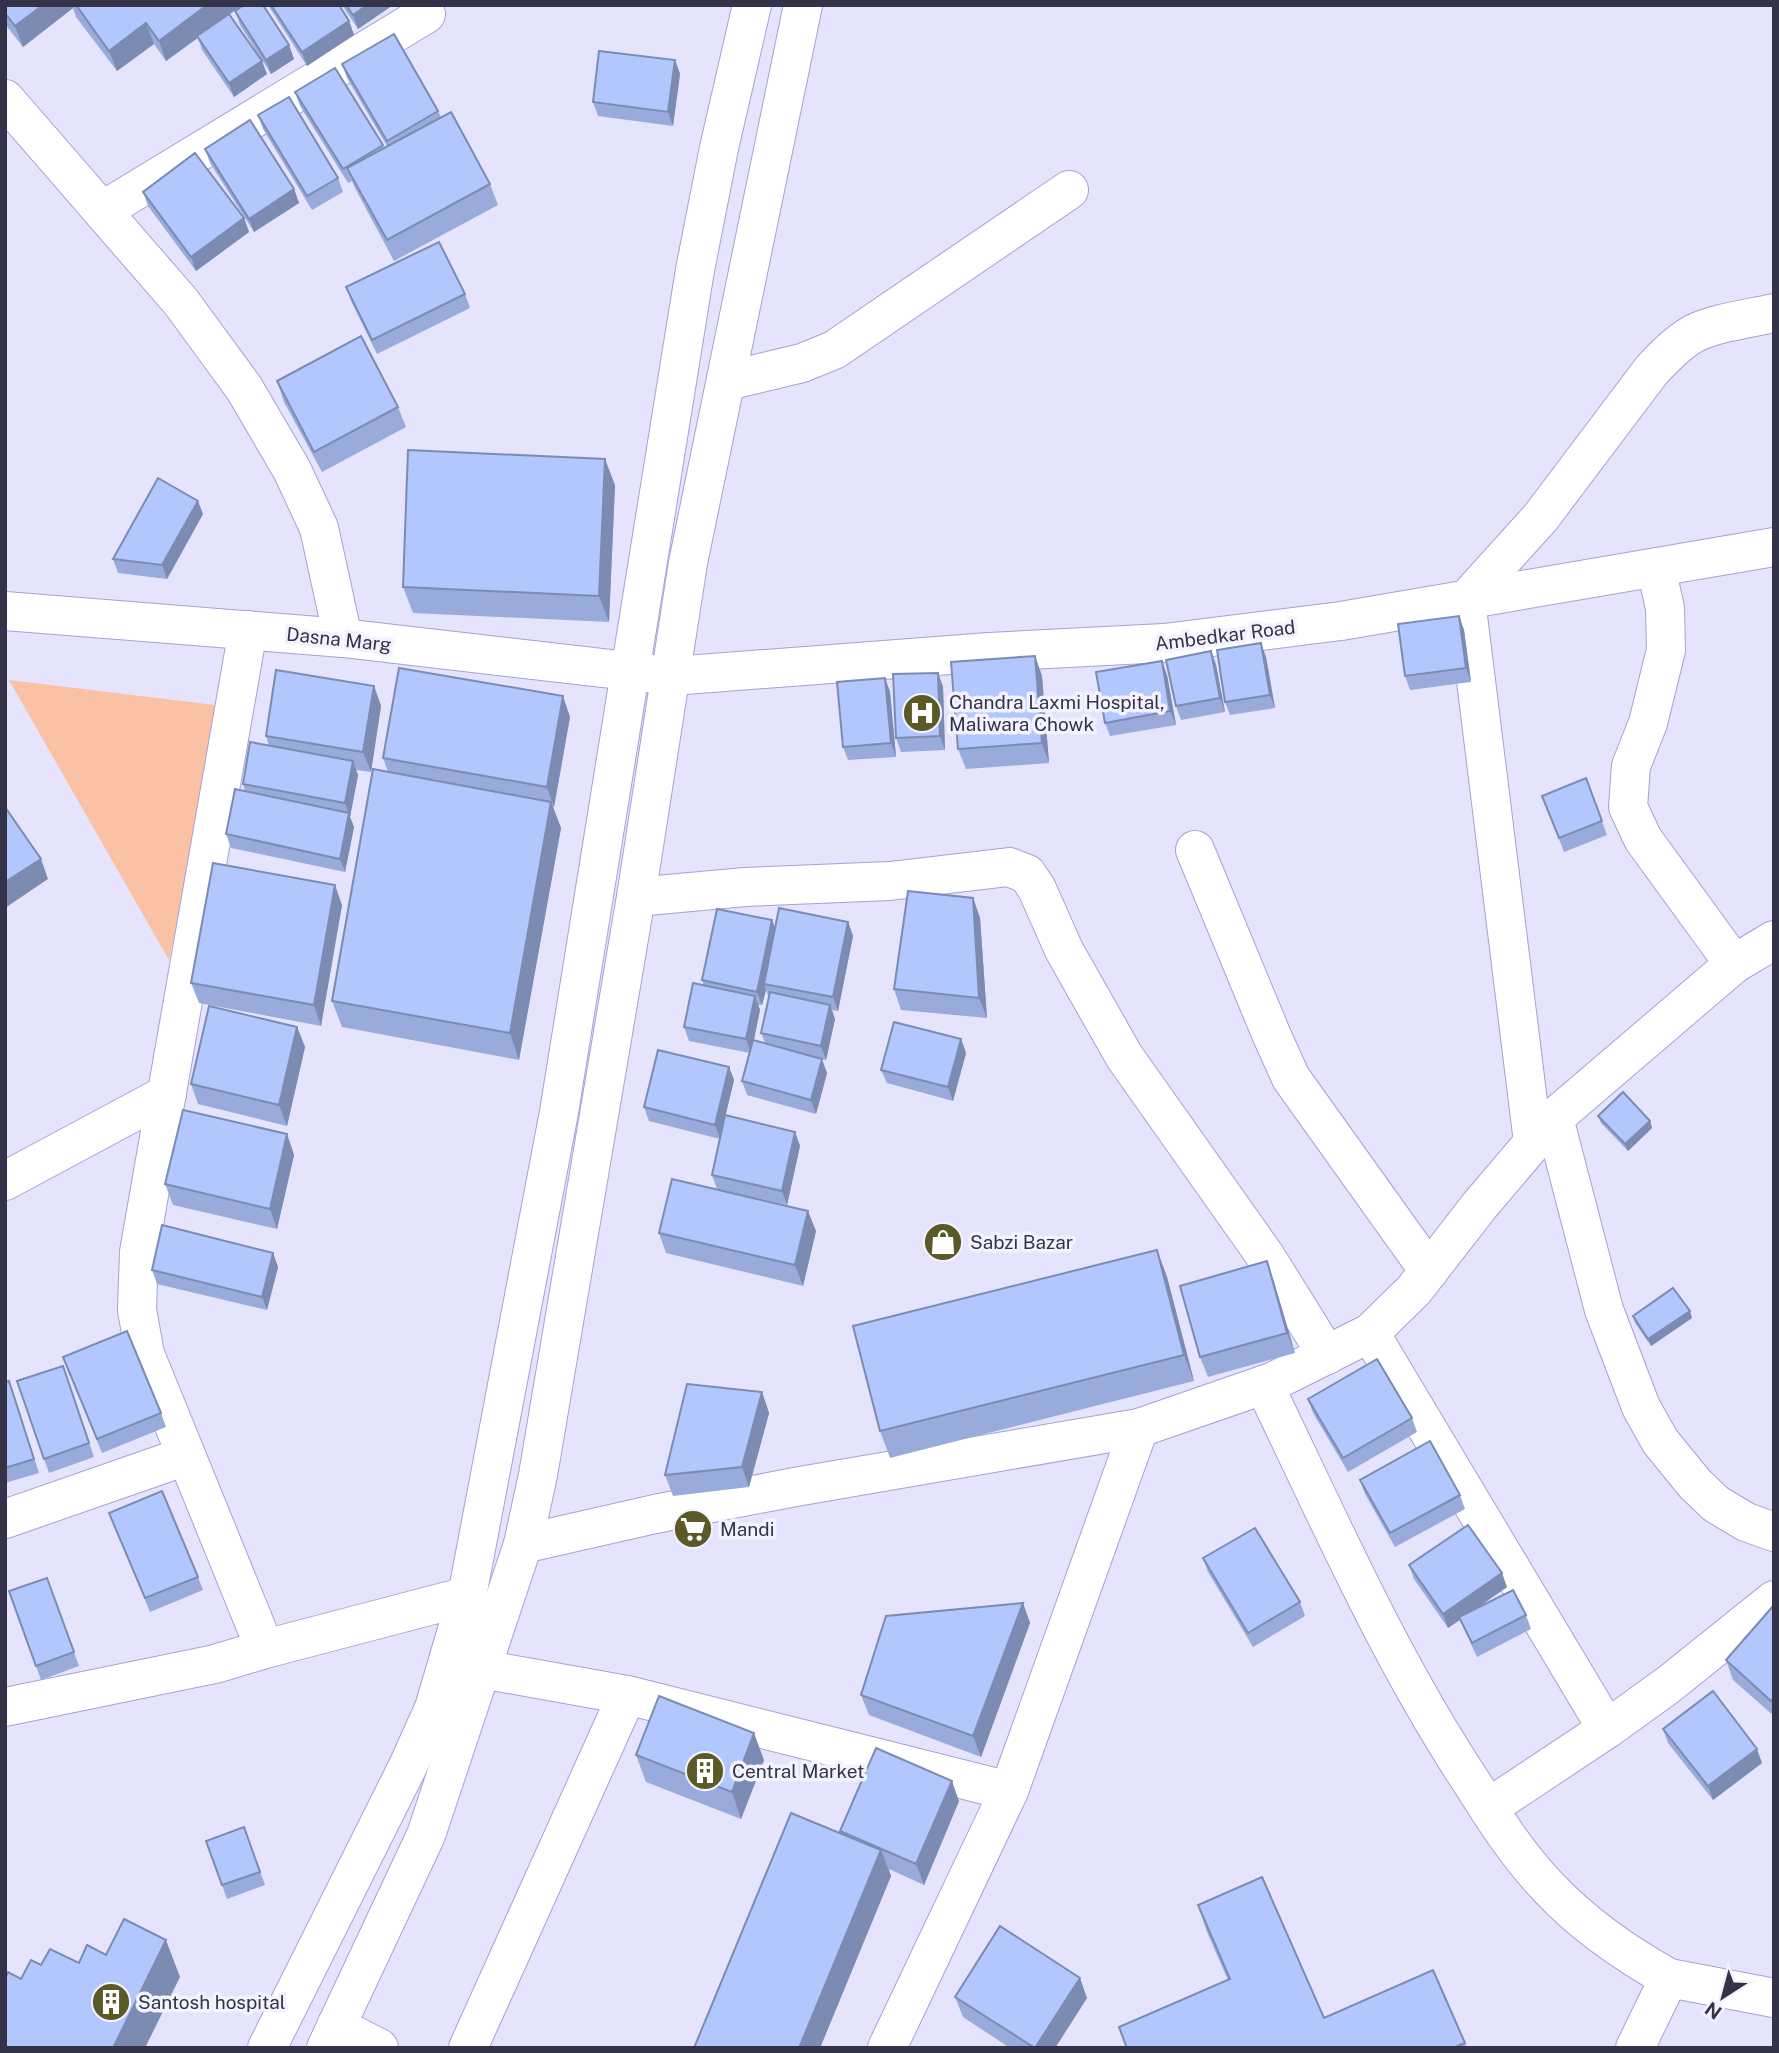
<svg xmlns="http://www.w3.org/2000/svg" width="1779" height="2053" font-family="'Public Sans',sans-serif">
  <rect width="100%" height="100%" fill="#e5e4fc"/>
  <path fill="#fbc1a4" d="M9 680 223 706 169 960Z"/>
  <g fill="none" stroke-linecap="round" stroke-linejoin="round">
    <g stroke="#a5a1d9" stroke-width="40">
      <g id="minor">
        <path d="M5 99 181 302 244 388 292 470 319 528 343 638"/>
        <path d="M102 211 426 14"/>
        <path d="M727 381 802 363 834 350 1069 190"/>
        <path d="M1656 568 1665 608 1666 650 1648 723 1631 766 1628 807 1643 839 1734 964"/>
        <path d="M5 611 343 638 672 676 989 652 1164 643 1341 621 1774 547"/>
        <path d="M248 630 139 1252 137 1310 145 1354 265 1649"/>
        <path d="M1195 850 1272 1036 1291 1078 1429 1271"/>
        <path d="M636 897 745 887 890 881 1009 867 1027 874 1037 889 1064 950 1124 1056 1266 1257 1327 1355"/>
        <path d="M1554 1118 1604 1310 1641 1407 1660 1441 1695 1484 1716 1504 1746 1522 1774 1532"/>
        <path d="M1533 1142 1466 600 1541 517 1651 371C1663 358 1677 343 1693 334 1717 322 1748 319 1774 313"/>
        <path d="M5 1181 167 1094"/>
        <path d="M1370 1333 1607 1729"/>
        <path d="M1264 1385C1329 1519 1389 1658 1472 1783 1496 1821 1519 1857 1550 1889 1584 1925 1626 1954 1669 1978"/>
        <path d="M5 1519 186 1456"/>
        <path d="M523 1544 655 1514 795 1487 1139 1428 1272 1382 1370 1333 1414 1290 1480 1205 1554 1118 1734 964 1774 940"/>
        <path d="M481 1669 627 1695 1009 1791"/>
        <path d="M5 1707 215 1664 265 1649 467 1596"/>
        <path d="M1488 1808 1607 1729 1668 1685 1774 1600"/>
        <path d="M336 2026 379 2048"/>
        <path d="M267 2048 408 1766 434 1708 467 1596 559 1112 695 270 719 148 752 5"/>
        <path d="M326 2048 426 1835 523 1544 538 1475 636 897 688 563 803 5"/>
        <path d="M468 2048 627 1695"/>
        <path d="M887 2048 1009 1791 1139 1428"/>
        <path d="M1635 2048 1669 1978 1774 1998"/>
      </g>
    </g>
    <use href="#minor" stroke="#fff" stroke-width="38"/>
  </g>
  <g fill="#98abda" fill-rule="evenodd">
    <path d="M5 5H242L230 14 267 74 234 97 202 50 198 38 166 61 154 44 117 71 76 17 73 8 23 47 5 24Z"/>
    <path d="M268 5H339L349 21 354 35 307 66Z"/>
    <path d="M342 5H393L358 29Z"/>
    <path d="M235 11 289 45 294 59 271 74 240 25Z"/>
    <path d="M675 60 680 74 673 126 598 116 593 102Z"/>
    <path d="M342 64 438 111 441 117 490 184 498 205 394 261 355 188 352 181 348 183 300 106 295 92 383 145 384 148 387 146 347 78Z"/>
    <path d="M258 115 338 178 343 192 312 210 263 129Z"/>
    <path d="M205 149 294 189 299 203 254 232 210 163Z"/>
    <path d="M143 192 244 218 249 232 196 271 148 206Z"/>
    <path d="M346 287 465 294 470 308 377 354 351 301Z"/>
    <path d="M277 381 398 407 406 427 322 472 284 402Z"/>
    <path d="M615 485 609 622 413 613 403 587Z"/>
    <path d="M203 514 167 579 118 573 113 559Z"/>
    <path d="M1459 616 1464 630 1471 682 1410 690 1405 676Z"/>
    <path d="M1211 651 1216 665 1225 712 1181 720 1176 706Z"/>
    <path d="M1035 656 1042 676 1049 763 966 769 958 749Z"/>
    <path d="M1266 657 1275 708 1230 715 1225 702Z"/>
    <path d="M938 673 943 687 945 750 901 752 896 738Z"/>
    <path d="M1167 675 1176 725 1110 736 1105 723Z"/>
    <path d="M885 678 890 692 896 757 848 760 843 747Z"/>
    <path d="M374 686 381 706 371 772 356 770 358 775 350 817 354 827 345 872 231 848 226 834 245 791 243 784 269 746 266 736Z"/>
    <path d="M570 717 554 807H553L561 828 519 1060 342 1027 332 1001 388 772 383 758Z"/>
    <path d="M1586 778 1607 835 1564 852 1542 796Z"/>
    <path d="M973 898 980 918 987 1018 901 1010 894 989Z"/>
    <path d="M342 905 321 1026 199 1003 191 983Z"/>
    <path d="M772 920 775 928 848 922 853 936 838 1011 832 1010 835 1019 826 1060 818 1058 827 1073 816 1114 747 1095 742 1081 750 1053 689 1041 684 1027 704 986 702 980ZM766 990 769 998 761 1033 765 1043 754 1040 760 1010 758 1005H762Z"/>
    <path d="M297 1027 305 1047 287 1126 198 1104 191 1084Z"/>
    <path d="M961 1039 966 1053 953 1101 887 1083 881 1070Z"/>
    <path d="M729 1067 734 1080 725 1116 795 1132 800 1146 787 1205 717 1189 712 1175 720 1139 649 1121 644 1107Z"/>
    <path d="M1598 1116 1650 1121 1652 1128 1628 1151 1601 1123Z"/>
    <path d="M287 1134 294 1155 277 1229 173 1205 165 1184Z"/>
    <path d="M816 1231 803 1286 666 1253 659 1233Z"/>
    <path d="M1157 1250 1167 1277 1194 1381 890 1458 880 1431Z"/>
    <path d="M273 1253 278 1267 267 1310 157 1284 152 1270Z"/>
    <path d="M1267 1261 1274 1282 1295 1353 1208 1377 1200 1357Z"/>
    <path d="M1633 1316 1692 1318 1651 1346 1635 1323Z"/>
    <path d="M63 1357 161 1413 166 1427 102 1453Z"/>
    <path d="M63 1366 94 1457 49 1473 17 1381Z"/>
    <path d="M5 1382 14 1395 39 1473 5 1483Z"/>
    <path d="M762 1392 769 1413 749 1487 673 1496 665 1475Z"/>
    <path d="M1308 1399 1412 1418 1417 1432 1348 1472 1313 1413Z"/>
    <path d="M1360 1480 1460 1495 1465 1509 1395 1547 1365 1494Z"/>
    <path d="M109 1513 198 1577 203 1590 150 1612Z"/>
    <path d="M1203 1558 1300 1602 1305 1616 1253 1647 1208 1572Z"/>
    <path d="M1409 1565 1507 1587 1480 1606 1526 1615 1531 1629 1477 1657 1460 1620 1448 1628 1414 1579Z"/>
    <path d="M47 1578 79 1666 41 1680 9 1591Z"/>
    <path d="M1023 1603 1030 1623 981 1757 869 1715 861 1695Z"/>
    <path d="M1774 1605V1716L1733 1680 1726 1660Z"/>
    <path d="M1663 1729 1762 1763 1713 1800 1668 1743Z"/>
    <path d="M636 1755 764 1760 741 1819 646 1782Z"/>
    <path d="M959 1801 924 1885 889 1869 891 1876 820 2048H694L840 1833V1831Z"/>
    <path d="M244 1827 265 1885 227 1899 206 1841Z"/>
    <path d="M1198 1905 1324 2018 1433 1970 1467 2048H1126L1119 2027 1228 1980 1207 1932Z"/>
    <path d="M955 1997 1087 1998 1055 2048H1010L963 2017Z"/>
  </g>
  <g fill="#7c8bb1">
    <path d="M43 5H72L73 8 23 47 15 26Z"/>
    <path d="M207 5H242L166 61 159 41Z"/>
    <path d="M367 5H393L358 29 353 15Z"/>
    <path d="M349 21 354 35 307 66 302 52Z"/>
    <path d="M146 23 154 44 117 71 109 51Z"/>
    <path d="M289 45 294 59 271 74 266 60Z"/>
    <path d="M675 60 680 74 673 126 668 112Z"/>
    <path d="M262 61 267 74 234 97 229 83Z"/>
    <path d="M294 189 299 203 254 232 249 219Z"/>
    <path d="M244 218 249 232 196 271 191 257Z"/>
    <path d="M605 459 615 485 609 622 599 596Z"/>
    <path d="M198 501 203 514 167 579 162 565Z"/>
    <path d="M1459 616 1464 630 1471 682 1466 668Z"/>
    <path d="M1261 643 1266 657 1275 708 1270 695Z"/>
    <path d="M1211 651 1216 665 1225 712 1220 698Z"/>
    <path d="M1035 656 1042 676 1049 763 1042 743Z"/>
    <path d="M1162 661 1167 675 1176 725 1170 711Z"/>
    <path d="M938 673 943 687 945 750 940 736Z"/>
    <path d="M885 678 890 692 896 757 891 743Z"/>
    <path d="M374 686 381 706 371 772 363 752Z"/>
    <path d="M563 696 570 717 554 807 547 787Z"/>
    <path d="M353 761 358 775 350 817 354 827 345 872 340 859 349 814 345 803Z"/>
    <path d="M551 802 561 828 519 1060 510 1033Z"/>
    <path d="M41 859 48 879 5 908V882Z"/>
    <path d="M335 885 342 905 321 1026 314 1005Z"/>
    <path d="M973 898 980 918 987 1018 979 998Z"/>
    <path d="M772 920 777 934 764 984 766 990 762 1005 757 992Z"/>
    <path d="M848 922 853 936 838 1011 833 997Z"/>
    <path d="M755 996 760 1010 751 1053 746 1039Z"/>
    <path d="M830 1005 835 1019 826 1060 821 1046Z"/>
    <path d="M297 1027 305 1047 287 1126 279 1105Z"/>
    <path d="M961 1039 966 1053 953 1101 948 1087Z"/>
    <path d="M822 1059 827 1073 816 1114 811 1100Z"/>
    <path d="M729 1067 734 1080 720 1139 715 1125Z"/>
    <path d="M1650 1121 1652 1128 1628 1151 1625 1144Z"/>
    <path d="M795 1132 800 1146 787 1205 782 1191Z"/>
    <path d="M287 1134 294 1155 277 1229 270 1209Z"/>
    <path d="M808 1211 816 1231 803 1286 795 1265Z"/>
    <path d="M1157 1250 1167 1277 1194 1381 1184 1355Z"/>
    <path d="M273 1253 278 1267 267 1310 262 1297Z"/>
    <path d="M1267 1261 1274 1282 1295 1353 1287 1333Z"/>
    <path d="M1690 1311 1692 1318 1651 1346 1648 1339Z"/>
    <path d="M762 1392 769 1413 749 1487 742 1467Z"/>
    <path d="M1502 1573 1507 1587 1448 1628 1443 1614Z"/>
    <path d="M1023 1603 1030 1623 981 1757 973 1736Z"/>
    <path d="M754 1733 764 1760 741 1819 732 1792Z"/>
    <path d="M1757 1749 1762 1763 1713 1800 1708 1786Z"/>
    <path d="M952 1781 959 1801 924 1885 916 1864Z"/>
    <path d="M881 1850 891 1876 820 2048H799Z"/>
    <path d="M166 1940 180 1977 145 2048H113Z"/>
    <path d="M1080 1978 1087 1998 1055 2048H1035Z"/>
  </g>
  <g fill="#b1c7fd" stroke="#7c8bb1" stroke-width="2">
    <path d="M5 5H43L15 26 5 13Z"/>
    <path d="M76 5H207L159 41 146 23 109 51Z"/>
    <path d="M244 5H263L289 45 266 60 235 11Z"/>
    <path d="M271 5H339L349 21 302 52Z"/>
    <path d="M346 5H367L353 15Z"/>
    <path d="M229 14 262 61 229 83 197 36Z"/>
    <path d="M394 34 438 111 387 141 342 64Z"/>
    <path d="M599 51 675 60 668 112 593 102Z"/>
    <path d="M335 68 383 145 343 169 295 92Z"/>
    <path d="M289 97 338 178 307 196 258 115Z"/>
    <path d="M451 112 490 184 387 240 347 168Z"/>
    <path d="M250 120 294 189 249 219 205 149Z"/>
    <path d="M195 153 244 218 191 257 143 192Z"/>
    <path d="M439 242 465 294 372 340 346 287Z"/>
    <path d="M361 336 398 407 314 452 277 381Z"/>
    <path d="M408 450 605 459 599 596 403 587Z"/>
    <path d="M158 478 198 501 162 565 113 559Z"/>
    <path d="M1459 616 1466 668 1405 676 1398 624Z"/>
    <path d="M1261 643 1270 695 1225 702 1217 650Z"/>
    <path d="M1211 651 1220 698 1176 706 1166 660Z"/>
    <path d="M1035 656 1042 743 958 749 951 662Z"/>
    <path d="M1162 661 1170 711 1105 723 1096 672Z"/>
    <path d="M399 668 563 696 547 787 383 758Z"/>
    <path d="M276 670 374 686 363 752 266 736Z"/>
    <path d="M938 673 940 736 896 738 893 674Z"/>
    <path d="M885 678 891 743 843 747 837 682Z"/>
    <path d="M250 742 353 761 345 803 243 784Z"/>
    <path d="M373 769 551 802 510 1033 332 1001Z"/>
    <path d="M1586 778 1602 821 1559 838 1542 796Z"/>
    <path d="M235 789 349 813 340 859 226 834Z"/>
    <path d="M5 807 41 859 5 882Z"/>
    <path d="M213 863 335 885 314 1005 191 983Z"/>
    <path d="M908 891 973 898 979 998 894 989Z"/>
    <path d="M779 908 848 922 833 997 764 984Z"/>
    <path d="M717 909 772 920 757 992 702 980Z"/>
    <path d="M693 983 755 996 746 1039 684 1027Z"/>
    <path d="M770 992 830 1005 821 1046 761 1033Z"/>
    <path d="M209 1006 297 1027 279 1105 191 1084Z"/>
    <path d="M894 1022 961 1039 948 1087 881 1070Z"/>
    <path d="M753 1040 822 1059 811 1100 742 1081Z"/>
    <path d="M658 1050 729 1067 715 1125 644 1107Z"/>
    <path d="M1623 1092 1650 1121 1625 1144 1598 1116Z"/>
    <path d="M183 1110 287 1134 270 1209 165 1184Z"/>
    <path d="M725 1115 795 1132 782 1191 712 1175Z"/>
    <path d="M672 1179 808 1211 795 1265 659 1233Z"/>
    <path d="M162 1225 273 1253 262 1297 152 1270Z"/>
    <path d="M1157 1250 1184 1355 880 1431 853 1326Z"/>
    <path d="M1267 1261 1287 1333 1200 1357 1180 1286Z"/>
    <path d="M1673 1288 1690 1311 1648 1339 1633 1316Z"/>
    <path d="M127 1331 161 1413 97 1439 63 1357Z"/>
    <path d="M1377 1359 1412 1418 1343 1458 1308 1399Z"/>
    <path d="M63 1366 89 1443 44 1459 17 1381Z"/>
    <path d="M9 1381 34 1459 5 1468V1382Z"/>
    <path d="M687 1384 762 1392 742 1467 665 1475Z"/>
    <path d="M1430 1441 1460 1495 1390 1533 1360 1480Z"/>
    <path d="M162 1491 198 1577 145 1598 109 1513Z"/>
    <path d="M1468 1525 1502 1573 1443 1614 1409 1565Z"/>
    <path d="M1255 1528 1300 1602 1248 1633 1203 1558Z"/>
    <path d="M47 1578 74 1652 36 1666 9 1591Z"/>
    <path d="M1513 1590 1526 1615 1472 1643 1459 1617Z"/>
    <path d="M1023 1603 973 1736 861 1695 886 1616Z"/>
    <path d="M1774 1605V1698L1771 1701 1726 1660Z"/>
    <path d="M1713 1691 1757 1749 1708 1786 1663 1729Z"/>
    <path d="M659 1696 754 1733 732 1792 636 1755Z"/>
    <path d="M876 1748 952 1781 916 1864 840 1831Z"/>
    <path d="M791 1813 881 1850 799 2048H694Z"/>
    <path d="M244 1827 260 1872 222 1885 206 1841Z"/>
    <path d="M1262 1877 1324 2018 1433 1970 1465 2043 1453 2048H1127L1119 2027 1230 1979 1198 1905Z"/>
    <path d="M124 1919 166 1940 113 2048H5V1978L8 1972 21 1979 31 1960 41 1965 50 1949 79 1963 87 1945 106 1955Z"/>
    <path d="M1000 1926 1080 1978 1035 2048 955 1997Z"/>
  </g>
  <defs>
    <g id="hospital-disc" transform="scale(2.0125)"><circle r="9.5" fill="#5b5a27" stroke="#f3f3ff"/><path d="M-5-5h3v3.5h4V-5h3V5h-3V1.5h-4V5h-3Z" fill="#fff"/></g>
    <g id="shop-disc" transform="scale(2.0125)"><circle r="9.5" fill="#5b5a27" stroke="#f3f3ff"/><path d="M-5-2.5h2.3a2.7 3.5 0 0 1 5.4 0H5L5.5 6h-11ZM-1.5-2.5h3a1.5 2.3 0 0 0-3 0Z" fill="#fff"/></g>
    <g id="supermarket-disc" transform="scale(2.0125)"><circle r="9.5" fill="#5b5a27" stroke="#f3f3ff"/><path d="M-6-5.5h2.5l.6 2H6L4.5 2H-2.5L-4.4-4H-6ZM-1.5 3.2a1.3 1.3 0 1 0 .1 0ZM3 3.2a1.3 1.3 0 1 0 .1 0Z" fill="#fff"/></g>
    <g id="building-disc" transform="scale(2.0125)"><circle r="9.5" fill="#5b5a27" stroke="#f3f3ff"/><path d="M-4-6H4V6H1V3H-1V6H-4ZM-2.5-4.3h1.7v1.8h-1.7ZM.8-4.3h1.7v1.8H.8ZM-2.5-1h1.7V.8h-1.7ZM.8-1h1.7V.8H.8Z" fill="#fff"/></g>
  </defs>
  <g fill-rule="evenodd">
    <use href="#hospital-disc" x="922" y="713"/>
    <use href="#shop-disc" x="943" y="1242"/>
    <use href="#supermarket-disc" x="693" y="1529"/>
    <use href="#building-disc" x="705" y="1771"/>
    <use href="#building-disc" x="111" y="2002"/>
  </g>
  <g text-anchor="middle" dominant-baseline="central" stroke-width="7" stroke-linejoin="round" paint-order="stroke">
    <g font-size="19" fill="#343249" stroke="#f3f3ff">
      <text transform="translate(1225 635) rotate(-7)">Ambedkar Road</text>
      <text transform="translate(339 639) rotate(6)">Dasna Marg</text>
    </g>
    <g font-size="19" fill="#343249" stroke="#f3f3ff" text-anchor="start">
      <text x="949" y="702">Chandra Laxmi Hospital,<tspan x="949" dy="22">Maliwara Chowk</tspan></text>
      <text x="970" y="1242">Sabzi Bazar</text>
      <text x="720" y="1529">Mandi</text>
      <text x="732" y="1771">Central Market</text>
      <text x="138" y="2002">Santosh hospital</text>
    </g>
  </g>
  <rect width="1779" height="2053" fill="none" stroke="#343249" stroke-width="14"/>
  <g transform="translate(1723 1997) rotate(216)" stroke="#f3f3ff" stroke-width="5" paint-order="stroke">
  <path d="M0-5L12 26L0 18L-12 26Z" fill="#343249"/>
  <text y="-10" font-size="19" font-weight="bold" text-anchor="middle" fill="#343249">N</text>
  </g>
</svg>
